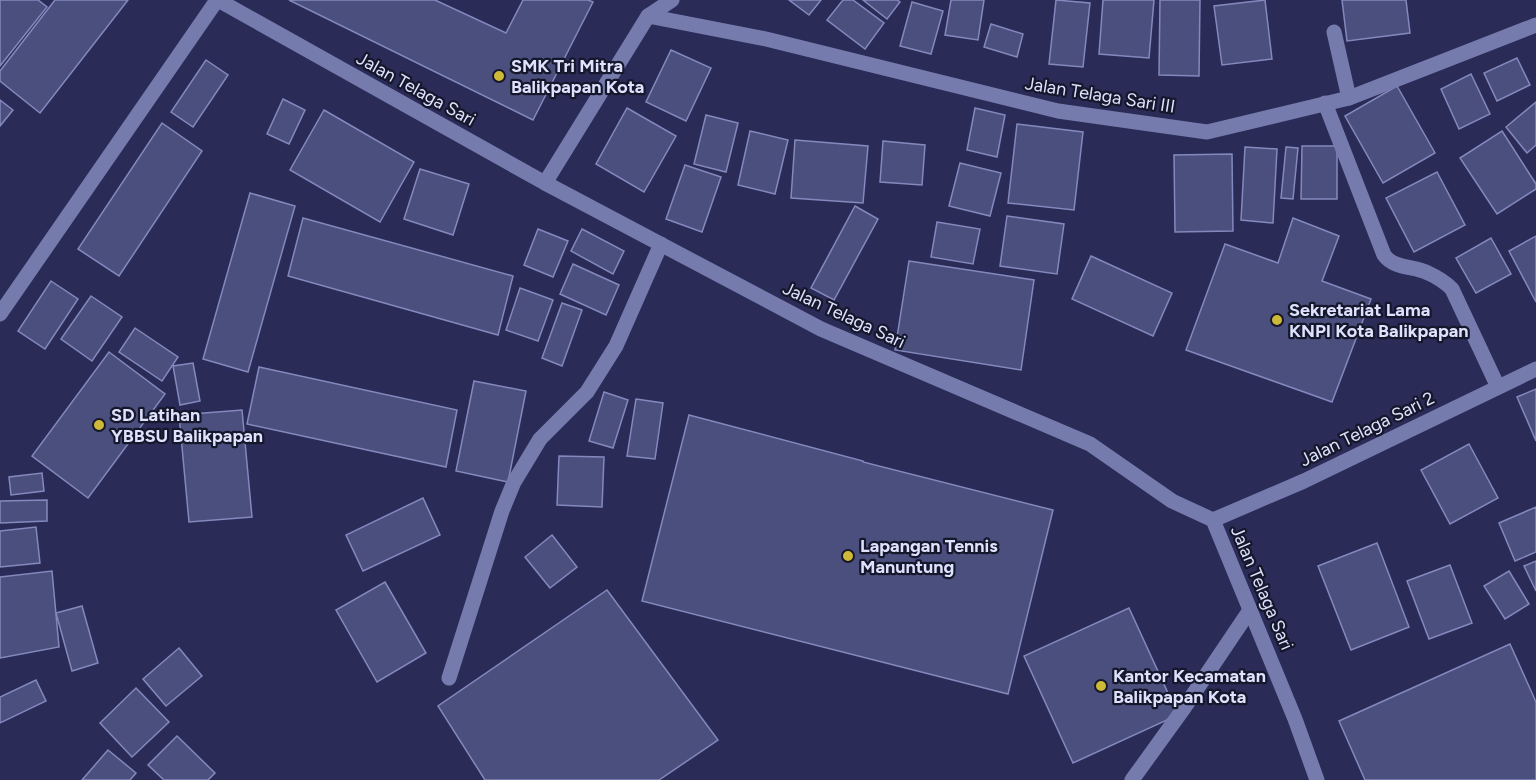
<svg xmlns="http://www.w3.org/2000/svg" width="1536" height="780" font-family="Figtree,sans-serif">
  <rect width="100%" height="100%" fill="#2a2b57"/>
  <g fill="#4b4f7e" stroke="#8489bd" stroke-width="1.5">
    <path d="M0 0H38L47 7 0 66Z"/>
    <path d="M55 0H128L40 113 0 81V71Z"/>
    <path d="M289 0H435L506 33 523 0H588L593 2 533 120Z"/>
    <path d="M789 0H821L809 15Z"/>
    <path d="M843 0H853L884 23 865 49 827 20Z"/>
    <path d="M863 0H897L900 2 887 19Z"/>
    <path d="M951 0H984L978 40 945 35Z"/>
    <path d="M1056 0 1090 3 1083 67 1049 64Z"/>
    <path d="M1103 0H1154L1149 58 1099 54Z"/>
    <path d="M1160 0H1200L1199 76 1159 75Z"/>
    <path d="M1265 0 1272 59 1222 65 1214 6Z"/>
    <path d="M1342 0H1406L1410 33 1347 41Z"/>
    <path d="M912 2 943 11 931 54 900 46Z"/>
    <path d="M991 24 1023 34 1017 57 984 47Z"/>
    <path d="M671 50 711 68 686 121 646 102Z"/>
    <path d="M1517 58 1530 85 1497 101 1484 73Z"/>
    <path d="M206 60 228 75 193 127 171 112Z"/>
    <path d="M1471 74 1490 114 1459 129 1441 89Z"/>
    <path d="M1397 86 1435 153 1383 183 1345 116Z"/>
    <path d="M283 99 305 110 289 144 267 134Z"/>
    <path d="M0 100 13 110 0 126Z"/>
    <path d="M1536 102V145L1527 153 1506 127Z"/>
    <path d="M627 108 676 136 644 192 596 164Z"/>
    <path d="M975 108 1005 115 997 157 967 150Z"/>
    <path d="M324 110 414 162 380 222 290 170Z"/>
    <path d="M706 115 738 123 726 172 694 164Z"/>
    <path d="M162 123 202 151 119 276 78 249Z"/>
    <path d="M1017 124 1083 132 1074 210 1008 203Z"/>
    <path d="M750 131 788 140 775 194 738 185Z"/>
    <path d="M1502 131 1536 184V189L1497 214 1460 158Z"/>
    <path d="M795 140 868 146 863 203 791 198Z"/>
    <path d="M883 141 925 145 922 185 880 182Z"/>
    <path d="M1302 146H1337V199H1301Z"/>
    <path d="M1245 147 1277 149 1273 223 1241 220Z"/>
    <path d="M1286 147 1298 148 1293 199 1281 198Z"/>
    <path d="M1232 154 1233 231 1175 232 1174 155Z"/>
    <path d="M960 163 1001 173 990 216 949 206Z"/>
    <path d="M685 165 721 177 702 232 666 219Z"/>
    <path d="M420 169 469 184 453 235 404 219Z"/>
    <path d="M1437 172 1465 225 1414 252 1386 198Z"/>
    <path d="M250 193 295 206 248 372 203 359Z"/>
    <path d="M855 206 878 219 834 300 811 288Z"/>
    <path d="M1007 216 1064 224 1057 274 1000 266Z"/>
    <path d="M303 218 513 276 498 335 288 276Z"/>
    <path d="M1293 218 1339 236 1322 281 1371 299 1332 402 1186 350 1225 244 1278 263Z"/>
    <path d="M937 222 980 229 973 264 931 257Z"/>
    <path d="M538 229 568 241 553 277 524 265Z"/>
    <path d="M582 229 624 251 613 274 571 251Z"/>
    <path d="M1536 236V302L1509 251Z"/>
    <path d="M1491 238 1511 274 1476 293 1456 258Z"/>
    <path d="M1091 256 1172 293 1153 336 1072 299Z"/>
    <path d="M909 261 1034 280 1021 370 895 350Z"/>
    <path d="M573 264 619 285 606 315 560 294Z"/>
    <path d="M51 281 78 299 45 349 18 331Z"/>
    <path d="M520 288 553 300 538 341 506 330Z"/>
    <path d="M91 296 122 317 92 361 61 339Z"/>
    <path d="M562 303 582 310 562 366 542 358Z"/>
    <path d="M135 328 178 357 162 381 119 352Z"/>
    <path d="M109 352 165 394 88 498 32 456Z"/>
    <path d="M193 363 200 401 180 405 173 366Z"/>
    <path d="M259 367 457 410 446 467 247 424Z"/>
    <path d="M474 381 526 391 508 482 456 471Z"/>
    <path d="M1536 389V441L1517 397Z"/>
    <path d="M604 392 628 400 613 448 589 441Z"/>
    <path d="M636 399 663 403 655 459 627 456Z"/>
    <path d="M242 410 252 517 189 522 179 415Z"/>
    <path d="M689 415 863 461V462L1053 510 1008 694 642 601Z"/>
    <path d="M1469 444 1498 498 1450 524 1421 470Z"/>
    <path d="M559 456 604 457 602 507 557 505Z"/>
    <path d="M42 473 44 491 11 495 9 477Z"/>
    <path d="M423 498 440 535 363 571 346 535Z"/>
    <path d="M47 500V521L0 523V501Z"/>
    <path d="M1536 507V552L1515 561 1499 523Z"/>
    <path d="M36 527 40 563 0 567V531Z"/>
    <path d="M552 535 577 567 550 588 525 557Z"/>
    <path d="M1377 543 1409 627 1351 650 1318 566Z"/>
    <path d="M1536 561V591L1524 566Z"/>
    <path d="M1450 565 1472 623 1429 639 1407 581Z"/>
    <path d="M52 571 59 647 0 658V577Z"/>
    <path d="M1509 571 1529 604 1505 619 1484 586Z"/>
    <path d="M385 582 426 653 377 682 336 610Z"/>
    <path d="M607 590 718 740 659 780H485L438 706Z"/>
    <path d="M82 606 98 663 72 671 56 613Z"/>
    <path d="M1129 608 1178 715 1073 763 1024 656Z"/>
    <path d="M1510 644 1536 702V780H1365L1339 721Z"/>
    <path d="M179 648 202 676 166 706 143 679Z"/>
    <path d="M36 680 46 701 0 723V697Z"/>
    <path d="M136 688 169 722 132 757 100 723Z"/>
    <path d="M177 736 215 773 208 780H164L148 765Z"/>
    <path d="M108 750 136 773 130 780H82Z"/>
  </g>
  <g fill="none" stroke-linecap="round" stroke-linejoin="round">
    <path stroke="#767bae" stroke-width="15" d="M1132 780 1184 708 1250 610"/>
    <g stroke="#767bae" stroke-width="15">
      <path d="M218 0 545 183 821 329 1090 444 1172 501 1213 520 1295 719 1317 780"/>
      <path d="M648 16 672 0"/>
      <path d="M1334 32 1349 98"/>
      <path d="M1325 103 1384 255C1394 269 1414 266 1428 273 1437 277 1445 282 1452 289L1498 387"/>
      <path d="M545 183 648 16 766 39 1058 111 1207 132 1349 98 1536 25"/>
      <path d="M0 314 217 0"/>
      <path d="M1213 520 1304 481 1536 369"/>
      <path d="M449 678 502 511 514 482 540 439 587 392 616 346 661 244"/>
    </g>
  </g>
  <g fill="#ceb837" stroke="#15172b" stroke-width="2">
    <circle cx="499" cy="76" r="6"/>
    <circle cx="1277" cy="320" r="6"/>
    <circle cx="99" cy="425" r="6"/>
    <circle cx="848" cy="556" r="6"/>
    <circle cx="1101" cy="686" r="6"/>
  </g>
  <g text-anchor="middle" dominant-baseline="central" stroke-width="4.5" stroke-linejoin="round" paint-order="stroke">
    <g font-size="18" font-weight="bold" fill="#dee2fe" stroke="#15172b" text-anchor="start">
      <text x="511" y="66">SMK Tri Mitra<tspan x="511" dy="21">Balikpapan Kota</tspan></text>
      <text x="1289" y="310">Sekretariat Lama<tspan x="1289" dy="21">KNPI Kota Balikpapan</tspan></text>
      <text x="111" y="415">SD Latihan<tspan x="111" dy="21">YBBSU Balikpapan</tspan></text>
      <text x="860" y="546">Lapangan Tennis<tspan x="860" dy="21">Manuntung</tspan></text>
      <text x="1113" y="676">Kantor Kecamatan<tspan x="1113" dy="21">Balikpapan Kota</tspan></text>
    </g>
    <g font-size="18" fill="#dee2fe" stroke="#15172b">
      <text transform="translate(416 89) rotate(29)">Jalan Telaga Sari</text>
      <text transform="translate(1100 95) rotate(9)">Jalan Telaga Sari III</text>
      <text transform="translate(844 315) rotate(25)">Jalan Telaga Sari</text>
      <text transform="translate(1367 429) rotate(-26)">Jalan Telaga Sari 2</text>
      <text transform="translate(1262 588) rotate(67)">Jalan Telaga Sari</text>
    </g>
  </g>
</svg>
